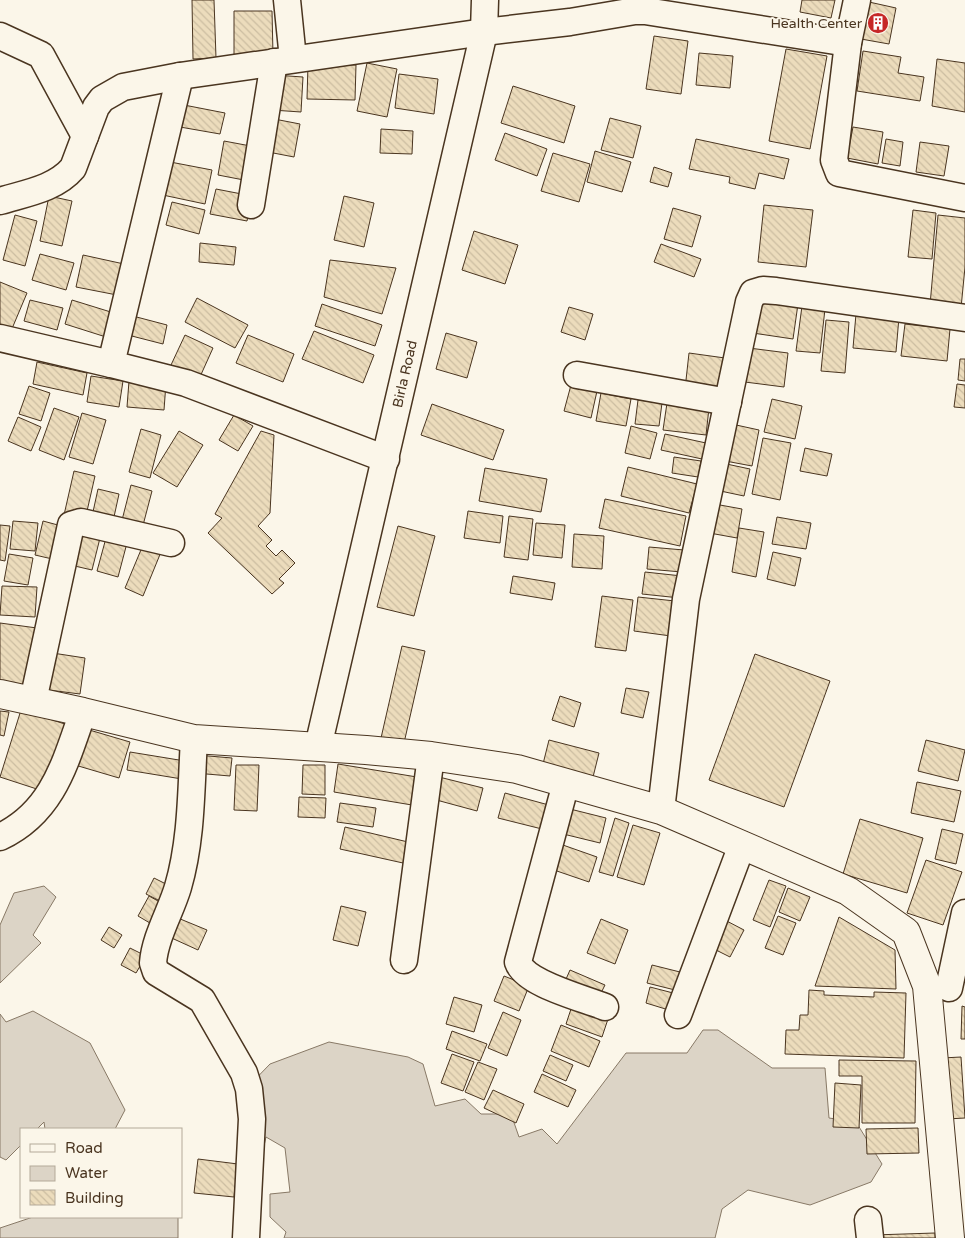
<svg xmlns="http://www.w3.org/2000/svg" width="965" height="1238" font-family="'Varela Round',sans-serif">
  <defs>
    <pattern id="building-back-hatch" width="6" height="6" patternUnits="userSpaceOnUse" patternTransform="scale(1.25)"><rect width="6" height="6" fill="#ecdcbc"/><path d="M-1 5l2 2M0 0l6 6M5-1l2 2" fill="none" stroke="#ccbda1"/></pattern>
  </defs>
  <rect width="100%" height="100%" fill="#fbf6e9"/>
  <g fill="#dcd4c6" stroke="#887966">
    <path d="M44 886 56 897 33 935 41 943 0 983V925L14 893Z"/>
    <path d="M33 1011 90 1043 125 1110 115 1129H45L44 1122 37 1129H21V1145L6 1160 0 1157V1014L6 1022Z"/>
    <path d="M703 1030H718L772 1068H825L829 1118 856 1122 882 1164 871 1182 810 1205 748 1190 722 1209 715 1238H284L286 1232 270 1217V1194L290 1192 285 1148 266 1137 259 1167 240 1095 270 1064 329 1042 408 1057 423 1064 435 1106 465 1099 481 1114H511L519 1137 542 1129 557 1144 626 1053H687Z"/>
    <path d="M33 1217H178V1238H0V1228Z"/>
  </g>
  <g fill="url(#building-back-hatch)" stroke="#4a3520">
    <path d="M192 0H214L216 58 193 59Z"/>
    <path d="M802 0H835L831 18 800 12Z"/>
    <path d="M869 2 896 8 889 44 861 39Z"/>
    <path d="M234 11H272L273 55H234Z"/>
    <path d="M654 36 688 41 681 94 646 89Z"/>
    <path d="M786 49 827 56 810 149 769 141Z"/>
    <path d="M863 51 901 57 898 73 924 77 920 101 857 91Z"/>
    <path d="M699 53 733 56 730 88 696 85Z"/>
    <path d="M937 59 965 63V112L932 106Z"/>
    <path d="M367 63 397 69 387 117 357 111Z"/>
    <path d="M308 64 356 65 355 100 307 99Z"/>
    <path d="M399 74 438 79 434 114 395 108Z"/>
    <path d="M274 75 303 77 301 112 272 110Z"/>
    <path d="M513 86 575 106 564 143 501 123Z"/>
    <path d="M184 105 225 113 220 134 180 127Z"/>
    <path d="M269 118 300 124 294 157 263 151Z"/>
    <path d="M610 118 641 126 633 158 601 150Z"/>
    <path d="M853 127 883 132 878 164 847 158Z"/>
    <path d="M381 129 413 131 412 154 380 153Z"/>
    <path d="M505 133 547 149 537 176 495 160Z"/>
    <path d="M696 139 789 159 784 179 759 173 755 189 729 183 730 177 689 169Z"/>
    <path d="M886 139 903 142 900 166 882 163Z"/>
    <path d="M224 141 256 147 249 181 218 175Z"/>
    <path d="M920 142 949 146 944 176 916 172Z"/>
    <path d="M595 151 631 162 622 192 587 182Z"/>
    <path d="M553 153 590 164 579 202 541 191Z"/>
    <path d="M165 161 212 170 205 204 158 194Z"/>
    <path d="M654 167 672 173 668 187 650 182Z"/>
    <path d="M216 189 252 196 247 221 210 214Z"/>
    <path d="M49 196 72 201 62 246 40 241Z"/>
    <path d="M344 196 374 203 364 247 334 240Z"/>
    <path d="M172 202 205 210 199 234 166 225Z"/>
    <path d="M764 205 813 210 806 267 758 262Z"/>
    <path d="M673 208 701 216 692 247 664 239Z"/>
    <path d="M913 210 936 213 932 259 908 257Z"/>
    <path d="M15 215 37 221 25 266 3 260Z"/>
    <path d="M938 215 965 218V267L961 308 930 305Z"/>
    <path d="M474 231 518 245 505 284 462 270Z"/>
    <path d="M200 243 236 247 234 265 199 262Z"/>
    <path d="M661 244 701 259 694 277 654 262Z"/>
    <path d="M40 254 74 263 66 290 32 280Z"/>
    <path d="M83 255 124 264 117 295 76 287Z"/>
    <path d="M330 260 396 268 382 314 324 297Z"/>
    <path d="M0 282 27 293 11 331 0 327Z"/>
    <path d="M752 297 798 304 793 339 746 332Z"/>
    <path d="M197 298 248 325 235 348 185 322Z"/>
    <path d="M30 300 63 308 57 330 24 321Z"/>
    <path d="M72 300 114 313 106 337 65 324Z"/>
    <path d="M322 304 382 325 375 346 315 326Z"/>
    <path d="M802 306 825 309 820 353 796 351Z"/>
    <path d="M569 307 593 314 585 340 561 332Z"/>
    <path d="M856 314 899 317 896 352 853 348Z"/>
    <path d="M129 315 167 325 163 344 124 334Z"/>
    <path d="M826 320 849 322 845 373 821 371Z"/>
    <path d="M905 324 950 329 947 361 901 356Z"/>
    <path d="M314 331 374 355 363 383 302 359Z"/>
    <path d="M446 333 477 342 467 378 436 369Z"/>
    <path d="M185 335 213 348 199 379 171 365Z"/>
    <path d="M248 335 294 354 283 382 236 363Z"/>
    <path d="M741 347 788 353 784 387 737 381Z"/>
    <path d="M689 353 725 358 721 393 685 389Z"/>
    <path d="M960 359H965V381L958 380Z"/>
    <path d="M37 362 87 373 83 395 33 384Z"/>
    <path d="M91 376 123 381 119 407 87 402Z"/>
    <path d="M129 381 166 383 164 410 127 407Z"/>
    <path d="M957 384 965 385V408L954 407Z"/>
    <path d="M571 385 597 391 591 418 564 411Z"/>
    <path d="M29 386 50 393 41 421 19 414Z"/>
    <path d="M601 393 631 399 626 426 596 421Z"/>
    <path d="M772 399 802 406 795 439 764 432Z"/>
    <path d="M638 400 662 403 659 426 635 424Z"/>
    <path d="M667 403 709 408 706 435 663 430Z"/>
    <path d="M432 404 504 430 493 460 421 435Z"/>
    <path d="M54 408 79 417 64 460 39 450Z"/>
    <path d="M82 413 106 420 93 464 69 457Z"/>
    <path d="M234 415 253 426 238 451 219 440Z"/>
    <path d="M18 417 41 427 31 451 8 441Z"/>
    <path d="M727 423 759 430 752 466 720 460Z"/>
    <path d="M631 426 657 433 650 459 625 453Z"/>
    <path d="M141 429 161 435 150 478 129 472Z"/>
    <path d="M179 431 203 445 177 487 153 473Z"/>
    <path d="M261 431 274 435 270 513 258 526 272 540 266 546 276 556 282 550 295 563 279 579 284 583 272 594 208 533 222 518 215 514Z"/>
    <path d="M665 434 706 443 702 459 661 450Z"/>
    <path d="M763 438 791 443 780 500 752 494Z"/>
    <path d="M805 448 832 454 827 476 800 471Z"/>
    <path d="M674 457 701 461 698 477 672 473Z"/>
    <path d="M717 462 750 469 744 496 711 489Z"/>
    <path d="M628 467 697 484 689 513 621 496Z"/>
    <path d="M485 468 547 479 541 512 479 501Z"/>
    <path d="M74 471 95 476 85 520 64 515Z"/>
    <path d="M131 485 152 491 141 533 120 528Z"/>
    <path d="M98 489 119 494 112 526 91 521Z"/>
    <path d="M605 499 686 516 680 546 599 528Z"/>
    <path d="M709 503 742 509 737 538 704 532Z"/>
    <path d="M468 511 503 516 500 543 464 538Z"/>
    <path d="M509 516 533 519 528 560 504 557Z"/>
    <path d="M777 517 811 523 806 549 772 544Z"/>
    <path d="M13 521 38 523 35 551 10 549Z"/>
    <path d="M43 521 69 528 61 561 35 555Z"/>
    <path d="M536 523 565 525 562 558 533 555Z"/>
    <path d="M0 525 10 526 5 561 0 560Z"/>
    <path d="M398 526 435 536 414 616 377 607Z"/>
    <path d="M739 528 764 532 756 577 732 572Z"/>
    <path d="M75 531 100 538 92 570 66 564Z"/>
    <path d="M574 534 604 536 602 569 572 567Z"/>
    <path d="M106 538 127 543 118 577 97 571Z"/>
    <path d="M143 545 161 552 143 596 125 588Z"/>
    <path d="M649 547 684 550 682 572 647 569Z"/>
    <path d="M773 552 801 558 795 586 767 579Z"/>
    <path d="M9 554 33 558 28 585 4 581Z"/>
    <path d="M645 572 682 576 680 598 642 594Z"/>
    <path d="M513 576 555 583 552 600 510 593Z"/>
    <path d="M2 586 37 587 35 617 0 615Z"/>
    <path d="M602 596 633 600 626 651 595 647Z"/>
    <path d="M638 597 675 601 671 636 634 631Z"/>
    <path d="M0 623 37 628 28 686 0 682Z"/>
    <path d="M402 646 425 651 404 743 381 738Z"/>
    <path d="M46 652 85 658 80 694 41 689Z"/>
    <path d="M755 654 830 681 784 807 709 780Z"/>
    <path d="M626 688 649 692 643 718 621 713Z"/>
    <path d="M560 696 581 703 574 727 552 720Z"/>
    <path d="M21 710 68 725 46 792 0 777Z"/>
    <path d="M0 711 9 712 4 736 0 735Z"/>
    <path d="M86 729 130 742 119 778 75 765Z"/>
    <path d="M549 740 599 753 591 785 541 772Z"/>
    <path d="M926 740 965 750 958 781 918 771Z"/>
    <path d="M130 752 185 761 182 779 127 770Z"/>
    <path d="M197 755 232 758 230 776 195 773Z"/>
    <path d="M338 764 423 778 418 806 334 792Z"/>
    <path d="M236 765H259L257 811 234 810Z"/>
    <path d="M303 765H325V795L302 794Z"/>
    <path d="M435 776 483 788 477 811 429 798Z"/>
    <path d="M917 782 961 791 954 822 911 813Z"/>
    <path d="M505 793 556 807 550 831 498 818Z"/>
    <path d="M299 797 326 798 325 818 298 817Z"/>
    <path d="M340 803 376 808 373 827 337 822Z"/>
    <path d="M562 807 606 818 600 843 555 832Z"/>
    <path d="M615 818 629 823 613 876 599 872Z"/>
    <path d="M860 819 923 838 907 893 843 874Z"/>
    <path d="M633 825 660 833 644 885 617 877Z"/>
    <path d="M345 827 408 842 403 863 340 849Z"/>
    <path d="M942 829 963 834 956 864 935 859Z"/>
    <path d="M560 844 597 857 589 882 551 869Z"/>
    <path d="M926 860 962 872 943 925 907 913Z"/>
    <path d="M154 878 176 889 168 905 146 894Z"/>
    <path d="M769 880 786 886 770 927 753 920Z"/>
    <path d="M788 888 810 897 800 921 779 912Z"/>
    <path d="M149 896 167 906 155 926 138 916Z"/>
    <path d="M341 906 366 912 358 946 333 940Z"/>
    <path d="M173 916 207 930 198 950 165 935Z"/>
    <path d="M778 916 796 923 783 955 765 948Z"/>
    <path d="M719 917 744 930 730 957 706 945Z"/>
    <path d="M839 917 895 950 896 989 815 986Z"/>
    <path d="M601 919 628 930 615 964 587 953Z"/>
    <path d="M109 927 122 935 114 948 101 940Z"/>
    <path d="M130 948 146 956 136 973 121 965Z"/>
    <path d="M652 965 684 973 679 991 647 983Z"/>
    <path d="M570 970 605 985 597 1001 563 986Z"/>
    <path d="M504 976 529 986 519 1011 494 1001Z"/>
    <path d="M650 987 677 994 672 1011 646 1003Z"/>
    <path d="M809 990 824 991V995L874 997V992L906 993 904 1058 785 1054 786 1030H799L800 1015H808Z"/>
    <path d="M454 997 482 1005 474 1032 446 1024Z"/>
    <path d="M572 1006 608 1019 602 1037 566 1024Z"/>
    <path d="M962 1006 965 1007V1039H961Z"/>
    <path d="M503 1012 521 1020 507 1056 488 1048Z"/>
    <path d="M561 1025 600 1041 589 1067 551 1051Z"/>
    <path d="M452 1031 487 1044 480 1061 446 1049Z"/>
    <path d="M452 1054 474 1062 463 1091 441 1083Z"/>
    <path d="M550 1055 573 1065 566 1081 543 1071Z"/>
    <path d="M961 1057 965 1118 947 1119 942 1058Z"/>
    <path d="M839 1060 916 1061 915 1123H862V1076H839Z"/>
    <path d="M478 1062 497 1069 484 1100 465 1092Z"/>
    <path d="M542 1074 576 1090 568 1107 534 1092Z"/>
    <path d="M835 1083 861 1085 859 1128 833 1127Z"/>
    <path d="M493 1090 524 1104 516 1123 484 1108Z"/>
    <path d="M918 1128 919 1153 867 1154 866 1129Z"/>
    <path d="M198 1159 238 1164 234 1197 194 1193Z"/>
    <path d="M935 1233V1238H873V1235Z"/>
  </g>
  <g fill="none" stroke-linecap="round" stroke-linejoin="round">
    <g stroke="#4a3520" stroke-width="29">
      <g id="minor">
        <path d="M287 0 293 59"/>
        <path d="M857 0 848 43 834 160 839 173 965 198"/>
        <path d="M0 36 41 55 85 136"/>
        <path d="M180 76 111 364 186 383 386 459"/>
        <path d="M0 201C26 193 55 189 73 168L96 107 102 99 123 87 180 76 484 32 570 22 635 11H645L848 43"/>
        <path d="M251 205 274 62"/>
        <path d="M0 338 111 364"/>
        <path d="M577 375 728 402"/>
        <path d="M33 701 71 525 81 522 171 543"/>
        <path d="M194 739C191 788 192 839 178 887 171 911 155 937 153 963L156 972 202 1000 244 1073 249 1089 252 1119 246 1238"/>
        <path d="M318 747 484 32 485 0"/>
        <path d="M566 783 518 962C525 984 583 998 605 1007"/>
        <path d="M661 810 686 599 749 302 753 293 763 290 776 291 965 318"/>
        <path d="M0 837C53 812 65 763 83 712"/>
        <path d="M404 960 431 756"/>
        <path d="M949 988 965 913"/>
        <path d="M678 1015 742 845"/>
        <path d="M868 1220 870 1238"/>
      </g>
    </g>
    <g stroke="#4a3520" stroke-width="30">
      <path id="major" d="M0 694 83 712 194 739 366 750 431 756 517 769 661 810 848 891 906 932 927 986 950 1238"/>
    </g>
    <use href="#minor" stroke="#fbf6e9" stroke-width="26"/>
    <use href="#major" stroke="#fbf6e9" stroke-width="28"/>
  </g>
  <defs>
    <g id="building-disc" transform="scale(1.125)"><circle r="9.5" fill="#c62828" stroke="#fbf6e9"/><path d="M-4-6H4V6H1V3H-1V6H-4ZM-2.5-4.3h1.7v1.8h-1.7ZM.8-4.3h1.7v1.8H.8ZM-2.5-1h1.7V.8h-1.7ZM.8-1h1.7V.8H.8Z" fill="#fff"/></g>
  </defs>
  <g fill-rule="evenodd">
    <use href="#building-disc" x="878" y="23"/>
  </g>
  <g text-anchor="middle" dominant-baseline="central" stroke-width="4" stroke-linejoin="round" paint-order="stroke">
    <g font-size="14" fill="#4a3520" stroke="#fbf6e9" text-anchor="end">
      <text x="862" y="23">Health Center</text>
    </g>
    <g font-size="14" fill="#4a3520" stroke="#fbf6e9">
      <text transform="translate(405 374) rotate(-77)">Birla Road</text>
    </g>
  </g>
  <rect x="20" y="1128" width="162" height="90" fill="#fbf6e9" stroke="#b4a999"/>
  <rect x="30" y="1144" width="25" height="8" fill="#fbf6e9" stroke="#b4a999"/>
  <text x="65" y="1153" font-size="15" fill="#4a3520">Road</text>
  <rect x="30" y="1166" width="25" height="15" fill="#dcd4c6" stroke="#b4a999"/>
  <text x="65" y="1178" font-size="15" fill="#4a3520">Water</text>
  <rect x="30" y="1190" width="25" height="15" fill="url(#building-back-hatch)" stroke="#b4a999"/>
  <text x="65" y="1203" font-size="15" fill="#4a3520">Building</text>
</svg>
